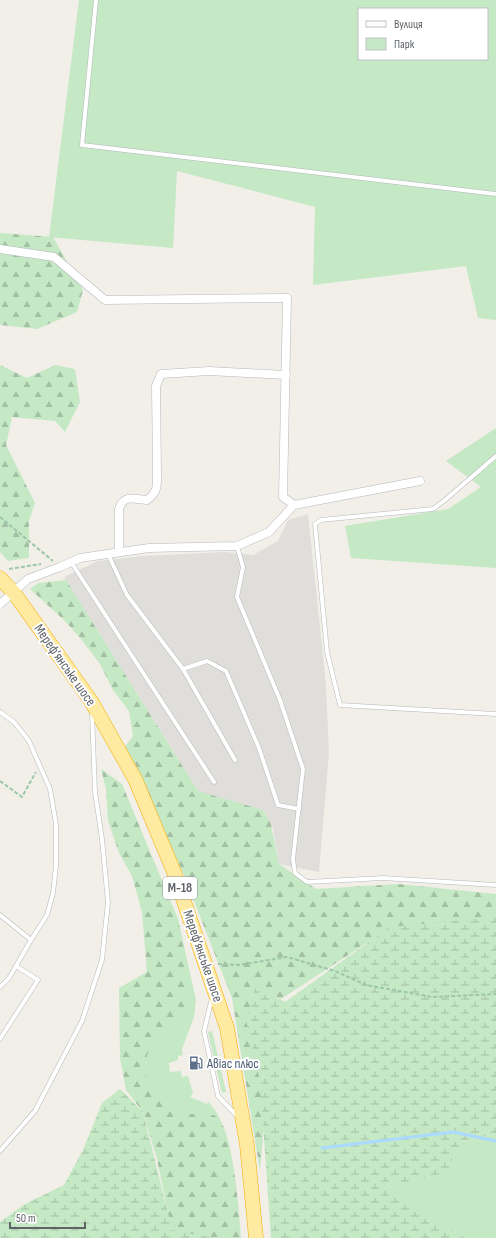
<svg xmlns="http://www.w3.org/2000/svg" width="496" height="1238" font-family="'Sofia Sans Condensed',sans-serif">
  <defs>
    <pattern id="forest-firs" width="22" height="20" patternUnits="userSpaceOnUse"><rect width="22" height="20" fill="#c5e8c5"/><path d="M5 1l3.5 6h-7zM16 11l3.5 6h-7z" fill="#a3c0a4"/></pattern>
    <pattern id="wetland-marsh" width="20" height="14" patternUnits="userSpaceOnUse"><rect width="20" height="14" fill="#c5e8c5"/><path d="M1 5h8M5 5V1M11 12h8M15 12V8" fill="none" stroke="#a3c0a4"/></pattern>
  </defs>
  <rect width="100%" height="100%" fill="#f1efe8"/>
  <path fill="#e0deda" d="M308 514 326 685 329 753 319 872 279 864 273 828 263 810 200 794 64 577 98 561 143 556 225 552 253 555 278 541 288 520Z"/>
  <g fill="#c5e8c5" fill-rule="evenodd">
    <path d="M79 0H496V320L478 318 466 266 313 285 315 207 177 171 173 248 49 237ZM359 9H487V59H359Z"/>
    <path d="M496 428V568L351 558 345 526 448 509 481 487 446 461Z"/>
    <path d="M178 919 196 1000 194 1017 182 1049 183 1055 178 1056V1060L169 1063 170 1072 181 1071 182 1077 188 1076 193 1093 190 1097 207 1104 208 1101 217 1113 221 1122 186 1133 142 1098 134 1058 175 1006Z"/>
    <path d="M212 1031 226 1092 222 1093 208 1032Z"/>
    <path d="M496 1134V1238H465L380 1187 446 1174 461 1142Z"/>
  </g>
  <g fill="url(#forest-firs)">
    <path d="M0 233 53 237 83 290 77 312 37 329 0 325Z"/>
    <path d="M0 365 27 378 55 365 75 369 80 402 65 432 55 421 12 417 6 445 35 503 29 521V558L8 561 0 552Z"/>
    <path d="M66 580 198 791 263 810 271 824 279 864 316 889 398 884 496 894V919L376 937 281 999 261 990 266 1102 260 1171 232 998 183 873 124 748 133 736 129 711 113 690 100 664 81 639 65 621 30 589 38 583Z"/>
    <path d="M101 769 122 784 178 919 187 968 186 1005 170 1025 152 1041 142 1071 173 1114C182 1115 209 1113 216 1116 233 1126 240 1218 241 1238H176L170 1224 157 1159 143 1112 126 1090 120 1058 119 988 147 972 142 912 132 876 119 853 108 820 106 789Z"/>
  </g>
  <g fill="url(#wetland-marsh)">
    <path d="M496 917V1134L461 1142 446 1174 381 1187 465 1238H271L260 1081 246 1020 256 986 285 1002 390 927Z"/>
    <path d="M120 1089 143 1112 172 1230 214 1238H0V1222L25 1204 64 1185 83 1150 102 1103Z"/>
  </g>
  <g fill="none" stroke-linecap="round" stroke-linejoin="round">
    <path stroke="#aadaff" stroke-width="3" d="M322 1148 453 1132 496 1141"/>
    <g stroke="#b5b8bc" stroke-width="5">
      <g id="service">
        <path d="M96 0 82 145 496 194"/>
        <path d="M237 546 243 567 237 597 280 700 303 769 293 859 295 873 307 882 383 878 496 885"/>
        <path d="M108 554 127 595 183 669"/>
        <path d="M71 562 214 782"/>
        <path d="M0 712 14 722 29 741 50 789 56 824V866L53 893 47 915 31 940"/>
        <path d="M495 714 340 705 327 652 315 524 321 520 433 509 445 500 496 456"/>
        <path d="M235 760 183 669 207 661 226 671 259 748 278 805 299 809"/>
        <path d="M0 915 31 940 9 978 0 987"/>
        <path d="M212 998 204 1031 218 1096 238 1117"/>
        <path d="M0 1039 38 980 16 966"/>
        <path d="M0 1151 35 1111 82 1021 102 960 108 902 102 839 95 792 92 712"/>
      </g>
    </g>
    <g stroke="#b5b8bc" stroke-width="9">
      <g id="minor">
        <path d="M0 249 54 257 105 300 287 298 283 497 294 505"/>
        <path d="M119 552V509C124 494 134 499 147 500 158 492 157 486 157 474L156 386 161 374 209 371 286 375"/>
        <path d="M0 604 28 579 60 567 80 558 149 548 237 546 269 532 294 505 420 481"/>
      </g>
    </g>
    <g stroke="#f9ab00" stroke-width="15">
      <path id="trunk" d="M0 578 14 593 91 701 135 779 174 872 227 1028 247 1145 256 1238"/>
    </g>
    <g stroke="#9cc7a9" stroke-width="2" stroke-dasharray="4 2" stroke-linecap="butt">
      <path d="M0 517 53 561"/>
      <path d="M9 569 41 564"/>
      <path d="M0 781 22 797 36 772"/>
      <path d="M218 964 239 965 287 957 335 971 366 985 432 997 496 994"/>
    </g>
    <use href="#service" stroke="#fff" stroke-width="4"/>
    <use href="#minor" stroke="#fff" stroke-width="8"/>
    <use href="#trunk" stroke="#feeaa1" stroke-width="14"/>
  </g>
  <defs>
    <g id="fuel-bare" transform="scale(1.08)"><path d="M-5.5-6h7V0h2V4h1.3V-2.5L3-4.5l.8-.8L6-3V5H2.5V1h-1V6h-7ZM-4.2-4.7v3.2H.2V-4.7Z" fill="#5c6f8a" stroke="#fff" stroke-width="2.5" paint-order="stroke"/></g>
  </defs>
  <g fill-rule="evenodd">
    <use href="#fuel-bare" x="196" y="1063"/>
  </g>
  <g text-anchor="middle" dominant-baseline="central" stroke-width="4" stroke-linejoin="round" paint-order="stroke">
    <rect fill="#fff" stroke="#8f9295" stroke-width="1" x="163" y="877" width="34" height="22" rx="3"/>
    <g font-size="13" font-weight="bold" fill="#5f6368">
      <text x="180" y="888">М-18</text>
    </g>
    <g font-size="14" fill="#5f6368" stroke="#fff">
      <text transform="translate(65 665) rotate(55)">Мереф’янське шосе</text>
      <text transform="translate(203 956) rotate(71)">Мереф’янське шосе</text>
    </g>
    <g font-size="14" fill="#4e5e75" stroke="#fff" text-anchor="start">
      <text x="207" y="1063">Авіас плюс</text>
    </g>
  </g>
  <rect x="358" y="8" width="130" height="52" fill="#ffffff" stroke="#bfc1c3"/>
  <rect x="366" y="21" width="20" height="6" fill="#ffffff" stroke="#bfc1c3"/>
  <text x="394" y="28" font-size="12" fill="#5f6368">Вулиця</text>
  <rect x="366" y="38" width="20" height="12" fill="#c5e8c5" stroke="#bfc1c3"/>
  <text x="394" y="48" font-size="12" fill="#5f6368">Парк</text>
  <path d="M10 1222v6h75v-6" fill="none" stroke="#5f6368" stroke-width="2"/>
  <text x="16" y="1222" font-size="12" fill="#5f6368" stroke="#ffffff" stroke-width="3" paint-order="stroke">50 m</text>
</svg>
